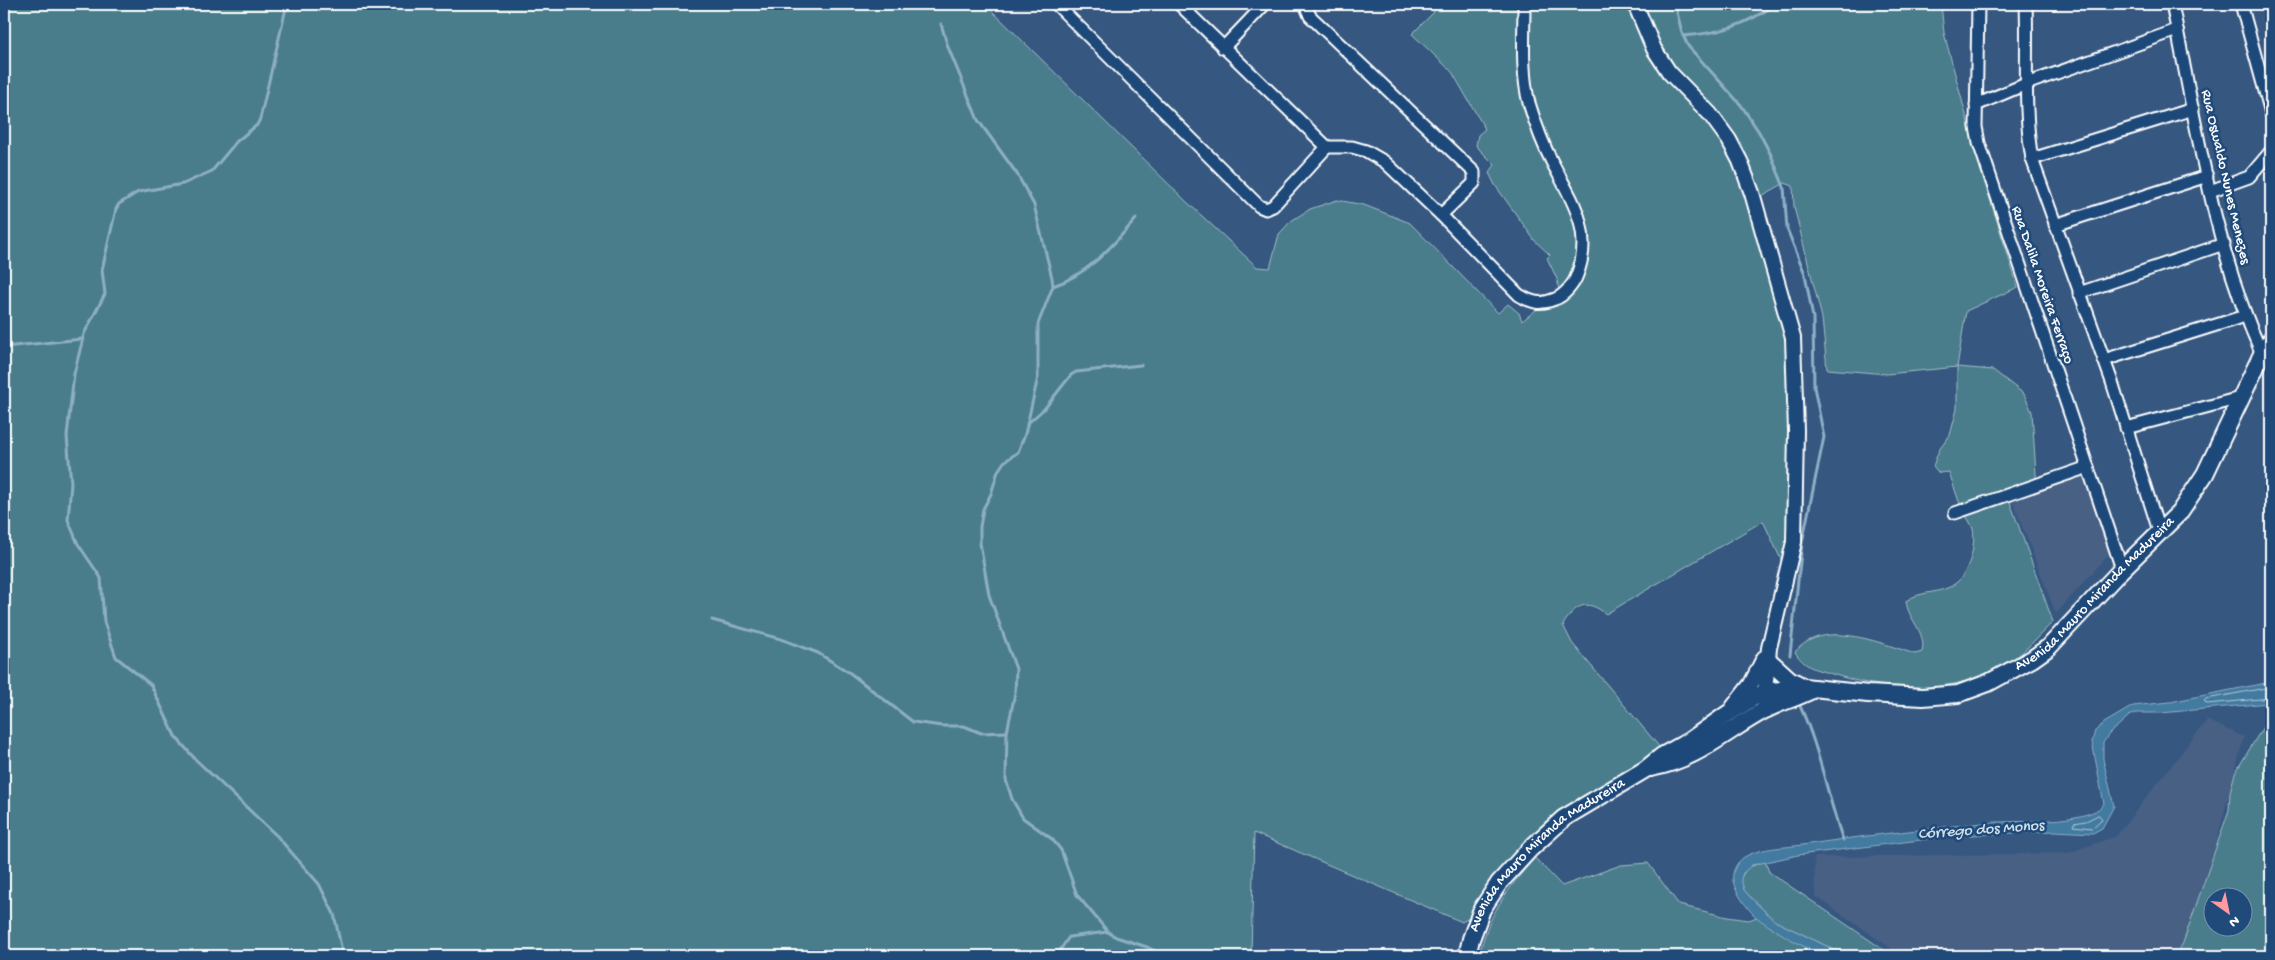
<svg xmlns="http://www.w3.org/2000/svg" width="2275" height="960" font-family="'Gochi Hand',sans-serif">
  <rect width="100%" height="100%" fill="#365780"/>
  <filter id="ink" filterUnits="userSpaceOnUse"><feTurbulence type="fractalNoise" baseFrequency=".02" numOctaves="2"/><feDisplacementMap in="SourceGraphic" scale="10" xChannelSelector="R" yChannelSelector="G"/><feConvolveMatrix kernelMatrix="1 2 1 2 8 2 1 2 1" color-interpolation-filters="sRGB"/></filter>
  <g filter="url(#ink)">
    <g fill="#466084">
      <path d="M2084 474 2109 554 2056 614 2013 502Z"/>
      <path d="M2207 720 2244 737 2189 947 2185 956H1902L1815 896 1814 857 2068 853 2116 836Z"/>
    </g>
    <g fill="#487d8c" stroke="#a4bec6" fill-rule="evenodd">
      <path d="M4 4H985L1188 203 1257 267 1270 268 1279 234 1291 221 1310 209 1337 200 1364 205 1410 223 1498 313 1508 304 1519 313 1522 321 1559 292 1557 279 1547 258 1550 255 1535 241 1495 185 1489 173 1495 165 1476 146 1478 135 1485 129 1452 72 1412 34 1434 12 1427 4H1941L1944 33 1981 171 2018 287 1966 311 1957 367 1993 370 2024 394 2032 412 2037 490 2010 502 2053 622C2038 636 2023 654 2006 666 2000 670 1991 672 1985 675 1935 694 1882 690 1832 674 1815 669 1805 668 1795 652 1823 618 1880 643 1915 654L1922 652C1927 632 1908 620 1906 601 1920 590 1941 595 1956 583 1969 572 1976 546 1973 529 1971 522 1965 516 1962 509 1957 497 1953 484 1949 472L1939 473 1933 466 1939 450 1950 435 1957 409V367L1887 374 1827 369 1822 318 1794 207 1793 186 1785 183 1747 204 1762 240 1787 329 1793 419 1787 558 1784 566 1763 521 1606 614C1586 598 1575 605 1563 625L1572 643 1662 750 1577 804 1475 915 1462 922 1254 833 1251 956H4Z"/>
      <path d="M2271 714V956H2176L2183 943 2229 810 2230 792 2235 773ZM2212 898H2242V928H2212Z"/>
      <path d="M1535 858 1562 886 1621 865 1648 863 1679 905 1727 917 1749 920 1757 917 1780 932 1826 956H1479C1488 915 1507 889 1535 858Z"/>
      <path d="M1765 861 1769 872 1893 956H1847L1775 921 1751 898 1744 890 1740 879 1747 868Z"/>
    </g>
    <path fill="#437aa0" stroke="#8eafc6" d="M2271 682V702L2269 703 2161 713H2137L2129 716 2109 734 2103 743V759L2114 806 2102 828 2093 833 2055 831 1953 836 1798 855 1752 865 1743 873 1741 879 1744 890 1751 898 1775 921 1847 956C1840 956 1834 957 1828 956 1815 955 1765 925 1755 916 1747 908 1735 892 1733 881 1731 871 1738 860 1746 856 1764 847 1783 848 1802 845 1862 836 1922 829 1983 823 2008 820 2090 825 2104 804L2092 742 2095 731 2104 723 2133 706 2170 702Z"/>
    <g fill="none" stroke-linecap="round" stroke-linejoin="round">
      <g stroke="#b4cad9" stroke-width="1">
        <path d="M2271 687 2206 699 2204 701 2207 704 2271 698"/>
        <path d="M2099 815 2102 819 2092 828 2073 826 2074 823 2086 821Z"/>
      </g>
      <g stroke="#8eafc6" stroke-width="3">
        <path d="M287 4 260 119 257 125 237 141 212 171 183 184 138 192 119 204 116 209 102 270 105 294 84 334 74 374 67 436 71 483 68 520 78 544 101 578 104 622 116 657 151 685 175 736 195 759 277 836 319 884 334 914 343 956"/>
        <path d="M1675 4 1682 33 1688 46 1741 105 1759 132 1771 155 1784 187 1787 229 1805 274 1813 318 1814 387 1824 437 1802 543 1790 655"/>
        <path d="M941 24 948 47 978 120 1017 174 1034 205 1052 278 1053 286 1038 324V377L1025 434 1018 452 1004 462 998 471 991 494 983 509 980 527V543L989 595 1016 669 1015 693 1007 732 1006 780 1012 799 1023 818 1052 839 1061 850 1077 895 1108 932 1116 937 1147 947 1165 956"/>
        <path d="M1683 36C1721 33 1744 26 1776 4"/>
        <path d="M1053 286C1088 275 1112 246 1136 219"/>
        <path d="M4 347 82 339"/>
        <path d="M1027 424 1045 408 1071 375 1076 372 1141 365"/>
        <path d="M712 620 781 639 818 653 850 673 913 722 942 726H964L981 733 1007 732"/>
        <path d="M1800 706C1820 749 1827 796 1843 840"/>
        <path d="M1056 956 1069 937 1107 932"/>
      </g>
      <g stroke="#fff" stroke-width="15">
        <g id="minor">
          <path d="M1056 4 1259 206 1266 209 1273 206 1327 147"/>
          <path d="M1179 4 1327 147"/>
          <path d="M1305 4 1310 16 1474 172V183L1441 215"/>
          <path d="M1978 4 1976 127 1979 143 2122 569"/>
          <path d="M2026 4C2028 55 2023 108 2032 159L2112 382 2160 534"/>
          <path d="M2172 4C2196 121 2212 244 2262 354"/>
          <path d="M2241 4 2271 113"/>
          <path d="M1223 48 1265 4"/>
          <path d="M1976 105 2026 84 2177 30"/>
          <path d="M1327 147H1352L1366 151 1385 162 1441 215 1519 295C1532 303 1540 305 1555 299 1564 296 1574 284 1577 275 1594 231 1572 200 1553 164 1543 145 1535 123 1529 103 1521 72 1524 36 1524 4"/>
          <path d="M2032 159 2193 109"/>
          <path d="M2210 191 2249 177 2271 151"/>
          <path d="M2055 225 2207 176"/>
          <path d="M2079 293 2224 244"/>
          <path d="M2104 360 2245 316"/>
          <path d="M2126 428 2240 398"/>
          <path d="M1955 513 2088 467"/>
        </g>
      </g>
      <g stroke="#fff" stroke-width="18">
        <g id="tertiary">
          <path d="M1635 4 1654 49 1669 72 1710 114 1729 140 1740 161 1752 193 1793 338 1796 431 1794 542 1769 648 1764 702"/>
          <path d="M1733 707 1751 684 1764 658"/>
        </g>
      </g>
      <g stroke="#fff" stroke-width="20">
        <g id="secondary">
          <path d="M1767 659 1789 679 1804 687"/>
          <path d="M1651 768C1698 759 1723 733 1763 711 1778 703 1796 698 1812 690"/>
          <path id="s1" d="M1467 956 1471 939 1482 909 1499 883 1530 849 1564 818 1646 769 1662 756 1689 741 1729 713 1756 696 1773 691 1804 687 1868 694 1923 697 1958 694 1988 683 2032 659 2049 647 2122 569 2179 513 2205 474 2262 354 2271 340"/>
        </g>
      </g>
      <use href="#minor" stroke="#1f4a7a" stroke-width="11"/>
      <use href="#tertiary" stroke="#1f4a7a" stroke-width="14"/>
      <use href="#secondary" stroke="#1f4a7a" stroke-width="16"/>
    </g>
  </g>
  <g text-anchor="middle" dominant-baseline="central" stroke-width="5" stroke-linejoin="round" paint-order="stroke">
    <g font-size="15" fill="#fff" stroke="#1f4a7a">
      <text transform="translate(2225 177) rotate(77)">Rua Oswaldo Nunes Menezes</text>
      <text transform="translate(2042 285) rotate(71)">Rua Dalila Moreira Ferraço</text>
      <text stroke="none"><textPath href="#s1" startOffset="776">Avenida Mauro Miranda Madureira</textPath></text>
      <text stroke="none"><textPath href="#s1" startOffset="134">Avenida Mauro Miranda Madureira</textPath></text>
    </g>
    <g font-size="16" font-style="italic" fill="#d0dee7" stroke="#1f4a7a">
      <text transform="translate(1981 831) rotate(-4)">Córrego dos Monos</text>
    </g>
  </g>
  <rect width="2275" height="960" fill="none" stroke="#1f4a7a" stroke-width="20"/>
  <rect x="10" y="10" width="2255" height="940" fill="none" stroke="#fff" stroke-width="2" filter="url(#ink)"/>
  <g transform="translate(2228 912) rotate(147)"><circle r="24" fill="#1f4a7a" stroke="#7992af"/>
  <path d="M0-4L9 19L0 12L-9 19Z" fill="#ff9aa2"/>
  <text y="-8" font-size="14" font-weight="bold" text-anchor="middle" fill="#ffffff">N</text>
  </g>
</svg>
